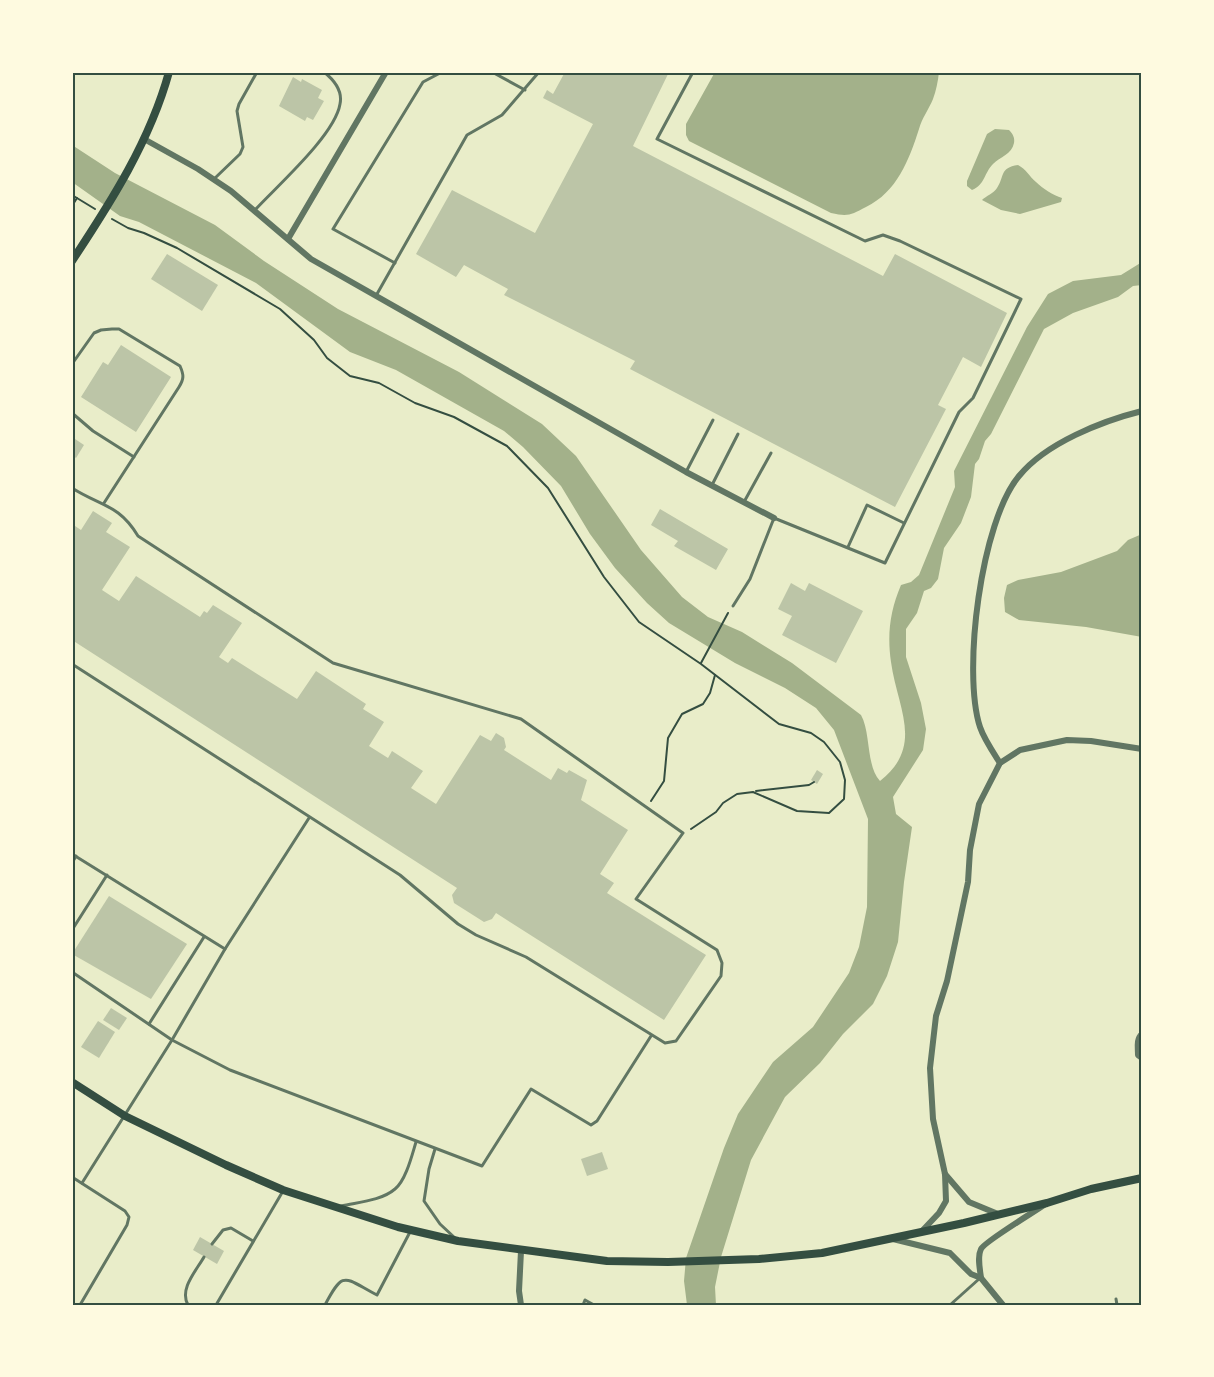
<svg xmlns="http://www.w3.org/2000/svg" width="1214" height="1377" font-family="'Archivo Narrow',sans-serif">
  <rect width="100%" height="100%" fill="#e9edc9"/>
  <g fill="#a3b18a">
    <path d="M715 72H939C938 81 936 91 933 99 929 109 922 118 919 129 909 160 897 192 866 207 851 215 848 217 831 213L689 141 686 135V124Z"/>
    <path d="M995 129 1009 130C1013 134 1015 138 1014 143 1012 154 1000 157 993 164 984 173 985 185 972 190L967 186V181L987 134Z"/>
    <path d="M72 145 115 173 215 225 264 261 338 309 459 372 542 424 576 456 641 550 682 597 708 617 742 632 792 663 861 715C871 733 866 766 880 781 925 746 897 707 891 662 887 634 890 611 901 585L911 582 919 575 955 487 954 471 1027 327 1048 294 1073 281 1121 275 1142 262V285L1133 286 1118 297 1073 313 1044 329 991 434 985 441 979 459 975 464 971 497 961 523 944 548 938 579 931 588 924 591 917 613 906 629V657L921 703 926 729 923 750 893 797 896 814 912 827 904 882 898 942 887 976 873 1004 843 1034 820 1063 785 1097 751 1160 721 1257 715 1287 716 1305H687L684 1281 686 1258 724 1148 738 1114 773 1062 813 1027 849 973 859 947 867 907 868 819 834 730 816 708 785 688 735 663 669 623 647 603 615 568 590 534 561 486 523 447 504 431 396 370 350 352 256 283 139 222 120 216 72 182Z"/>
    <path d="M1018 165C1026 169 1029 176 1036 182 1043 189 1053 195 1062 198L1061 202 1020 214 1001 210 982 200C986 196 994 193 997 188 1005 176 999 168 1018 165Z"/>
    <path d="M1142 534V637L1086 627 1019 620 1005 612 1004 598 1007 585 1018 580 1061 572 1117 551 1128 540Z"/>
  </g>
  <g fill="#bcc5a7">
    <path d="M565 72H669L633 146 883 276 895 254 1007 313 981 367 963 357 938 405 946 409 895 507 630 369 635 361 504 295 508 289 464 265 456 277 416 254 452 190 535 233 593 124 543 98 547 90 553 94Z"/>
    <path d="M293 77 301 82 302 79 322 90 318 98 324 101 313 120 307 117 305 121 279 106Z"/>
    <path d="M167 254 218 285 202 311 151 279Z"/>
    <path d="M121 345 171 377 136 432 81 397 103 362 108 365Z"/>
    <path d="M72 437 84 445 76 458 72 455Z"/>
    <path d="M660 509 728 549 716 570 674 546 678 541 651 525Z"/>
    <path d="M93 511 112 523 106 532 130 547 102 590 119 601 136 576 200 617 204 611 207 613 213 605 242 623 219 657 228 663 232 658 297 699 316 671 366 704 363 709 384 722 369 746 388 758 392 751 423 771 411 788 436 804 480 735 491 741 496 733 504 738 506 747 504 750 551 780 558 768 567 773 569 770 587 780 581 800 628 830 600 874 614 883 607 893 706 955 664 1020 496 913 492 919 484 922 454 903 452 895 457 888 72 640V524L81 530Z"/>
    <path d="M791 583 805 591 809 583 863 611 836 663 782 635 792 616 778 609Z"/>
    <path d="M817 770 823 774 817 784 811 780Z"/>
    <path d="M109 896 187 944 151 999 72 954Z"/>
    <path d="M111 1008 127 1018 119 1030 103 1020Z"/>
    <path d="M98 1021 115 1032 99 1058 81 1047Z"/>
    <path d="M602 1152 608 1169 587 1176 581 1159Z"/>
    <path d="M200 1237 224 1251 217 1264 193 1250Z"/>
  </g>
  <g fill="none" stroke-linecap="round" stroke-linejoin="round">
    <g stroke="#344e41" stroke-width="2">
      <path d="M72 195 95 209"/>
      <path d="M72 206 77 198"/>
      <path d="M112 219 128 228 144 233 177 248 280 309 314 340 327 358 350 376 379 383 415 403 454 417 507 446 548 488 604 577 639 622 701 664 779 724 811 733 824 742 840 762 845 780 844 799 829 813 797 811 753 792 737 794 723 803 716 812 691 829"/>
      <path d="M701 663 728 613"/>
      <path d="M756 791 809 785 814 782"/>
      <path d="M651 801 664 781 668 738 682 714 703 704 710 693 715 675"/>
    </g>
    <g stroke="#617663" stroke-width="3">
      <path d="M492 72 525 90"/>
      <path d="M693 72 657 139 865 241 883 235 900 241 1021 299 973 398 959 412 885 563 774 518 750 579 733 606"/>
      <path d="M214 179 240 154 243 147 237 111 239 104 257 72"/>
      <path d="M255 210C277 186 335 135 340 104 343 90 334 80 324 72"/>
      <path d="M395 263 333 229 423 82 442 72"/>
      <path d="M377 294 467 135 502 115 539 72"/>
      <path d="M72 364 94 333 101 330 112 329H119L180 366C184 375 184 379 179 387L104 503"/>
      <path d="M72 413 93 431 134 457"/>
      <path d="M686 472 713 420"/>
      <path d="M712 485 738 434"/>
      <path d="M72 488C100 506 119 504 138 536L333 663 521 719 683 833 636 899 717 950 722 963 721 976 676 1041 665 1043 526 957 476 935 458 924 400 875 72 664"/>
      <path d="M744 502 771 453"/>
      <path d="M848 547 867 505 904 523"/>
      <path d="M72 854 225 949"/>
      <path d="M72 863 76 856"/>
      <path d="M72 930 107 875"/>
      <path d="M72 972 172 1040 230 1070 482 1166 531 1089 591 1125 597 1121 651 1036"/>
      <path d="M149 1024 204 937"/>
      <path d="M435 1149 429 1169 424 1201 440 1224 455 1238"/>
      <path d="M72 1177 125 1211 129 1217 127 1225 80 1305"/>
      <path d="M82 1183 172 1040 225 949 309 818"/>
      <path d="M341 1206C358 1202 381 1201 395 1189 406 1180 412 1155 416 1142"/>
      <path d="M212 1244 223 1230 231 1228 253 1241"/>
      <path d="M1116 1299 1117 1305"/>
      <path d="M188 1305C179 1289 196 1271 204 1257"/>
      <path d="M216 1305 283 1191"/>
      <path d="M325 1305C344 1269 344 1278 377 1295L410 1232"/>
      <path d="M583 1305 585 1300 594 1305"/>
      <path d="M950 1305 979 1279"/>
    </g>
    <g stroke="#617663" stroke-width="6">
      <path d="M144 139 198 169 231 191 311 259 686 472 774 518"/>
      <path d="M288 239 386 72"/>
      <path d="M1000 763C993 752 984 739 980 727 962 672 981 521 1019 476 1046 443 1102 421 1142 411"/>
      <path d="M1142 1034C1136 1039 1138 1048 1138 1055L1142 1058"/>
      <path d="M945 1174 969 1202 998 1214"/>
      <path d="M922 1231 939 1213 946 1201 945 1174 933 1119 930 1068 936 1016 947 981 968 882 970 850 979 804 1000 763 1020 750 1067 740 1091 741 1142 749"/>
      <path d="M893 1239 950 1253 971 1274 981 1278 1003 1305"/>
      <path d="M521 1251 519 1291 521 1305"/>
      <path d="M981 1278C980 1269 977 1257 981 1249 984 1242 1034 1212 1044 1205"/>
    </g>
    <g stroke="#344e41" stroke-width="8">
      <path d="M72 261C111 202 150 141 169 72"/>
      <path d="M72 1082 125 1116 226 1165 283 1190 398 1227 458 1241 607 1261 668 1262 759 1259 822 1253 964 1223 1047 1203 1091 1189 1142 1178"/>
    </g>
  </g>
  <rect width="1214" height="1377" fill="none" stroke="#fefae0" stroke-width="147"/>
  <rect x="74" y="74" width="1066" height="1230" fill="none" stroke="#344e41" stroke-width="2"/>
</svg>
